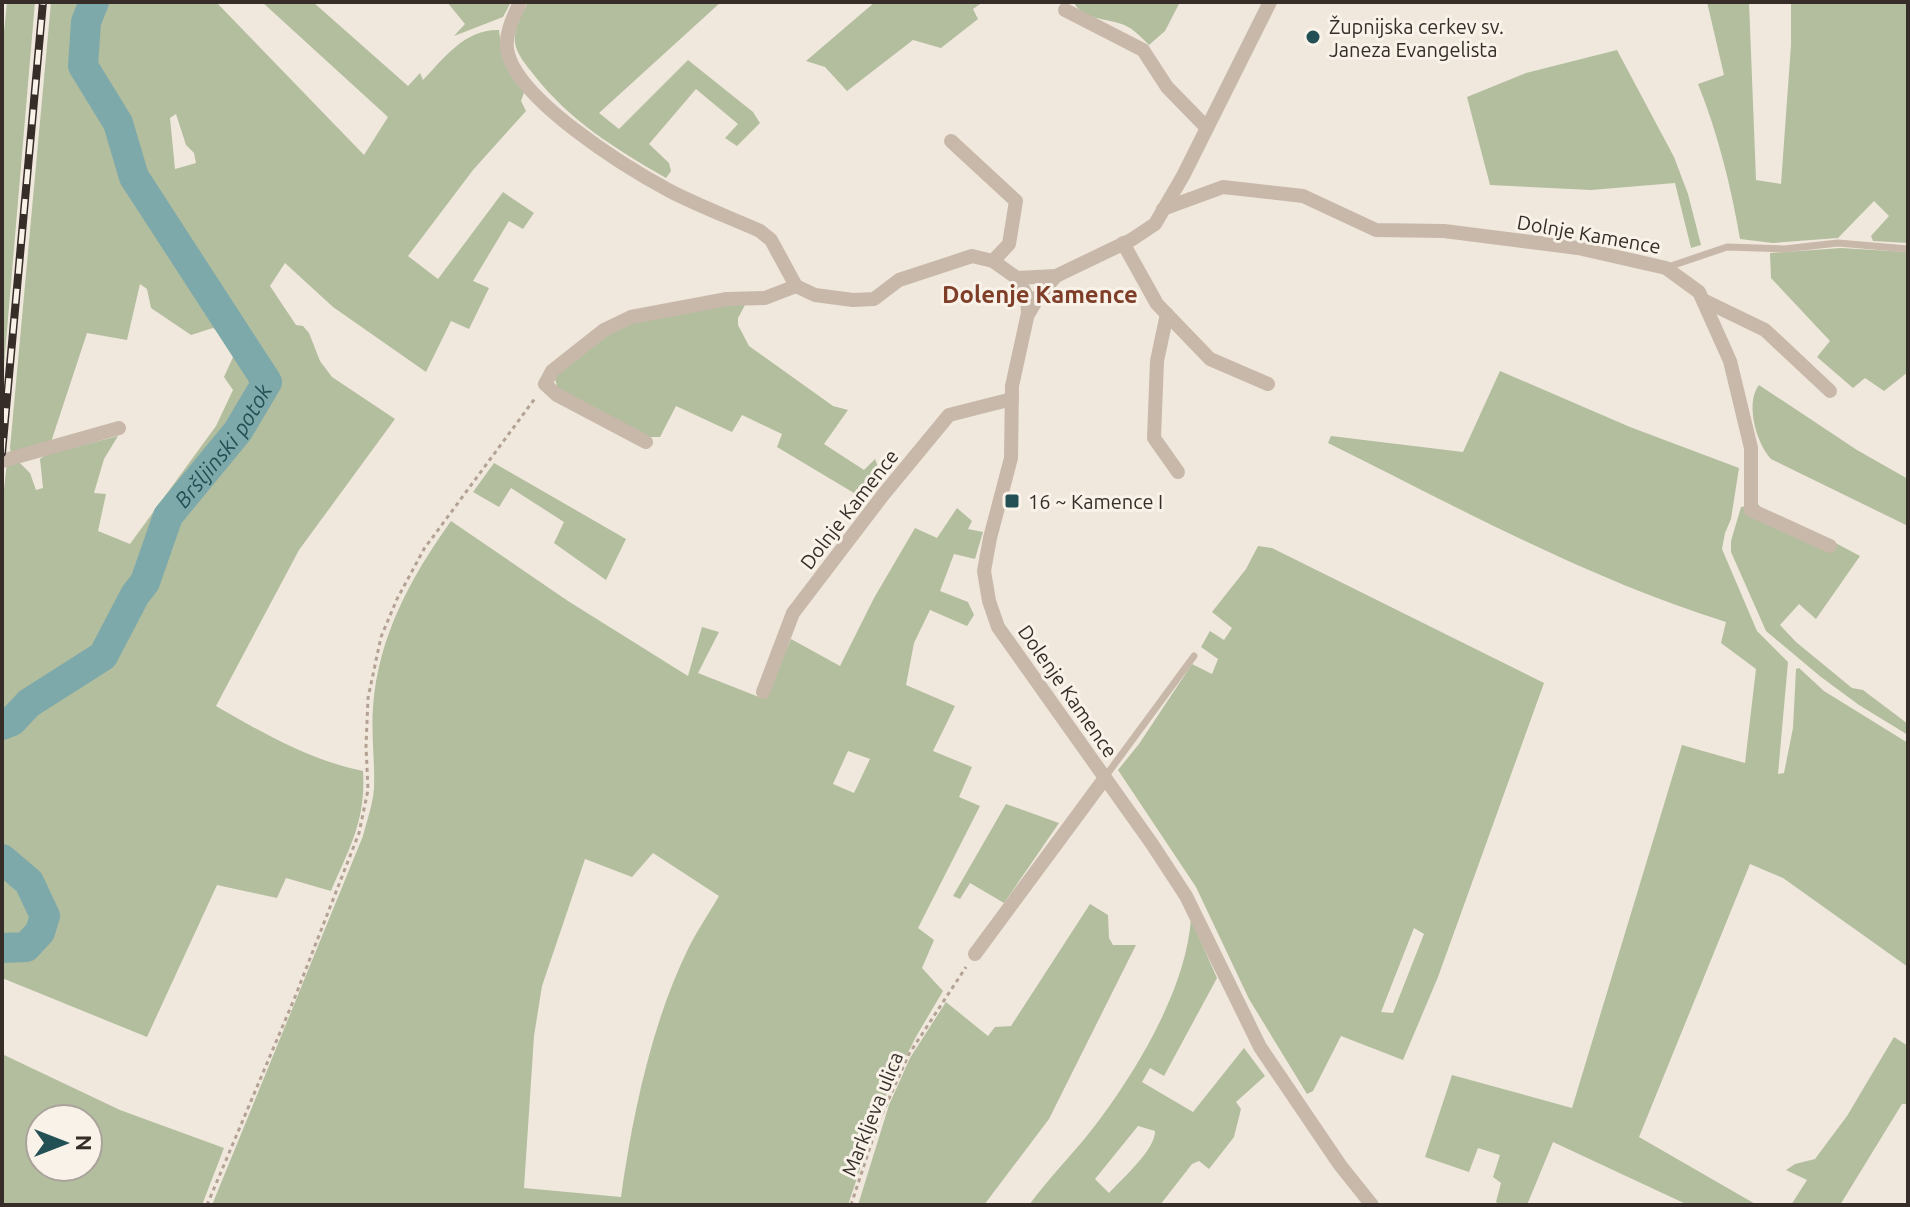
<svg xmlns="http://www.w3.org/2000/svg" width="1910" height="1207" font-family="Ubuntu,sans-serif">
  <rect width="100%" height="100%" fill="#f0e8dd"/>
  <g fill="#b3be9e" fill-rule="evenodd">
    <path d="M7 2H35L2 389V33L4 32Z"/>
    <path d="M51 2H216L364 155 388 117 262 2H313L408 86 420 73 423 80C444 58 465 29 499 30L501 47 525 90 521 101 526 111 473 170 408 256 438 279 503 192 534 213 523 229 509 221 473 281 489 288 469 329 451 321 426 372 333 307 285 263 270 286 296 325 303 326 309 333 320 361 332 377 395 419 299 550 216 706C263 733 309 760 363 771 366 820 350 847 331 891L286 878 277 898 217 885 147 1037 2 978V507L7 462H19L30 473 36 490 43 488 40 459 45 455 118 436 104 459 94 493 106 494 98 531 130 544 216 426 233 390 224 377 238 346 213 328 191 335 151 308 147 289 140 284 127 340 87 333 51 442 11 453 10 448ZM176 114 186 145 194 153 196 163 175 169 170 118Z"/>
    <path d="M447 2H511L503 17 454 36 465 24Z"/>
    <path d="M528 2H721L599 113 619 129 688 60 753 112 760 123 737 146 725 138 738 124 696 89 649 144 669 163 671 171 666 178C616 149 570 121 534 75 527 66 517 55 515 43 513 29 522 14 528 2Z"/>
    <path d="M875 2H983L973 9 978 19 941 48 913 40 847 91 825 67 806 61Z"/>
    <path d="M1074 2H1180L1165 31 1149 45C1142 38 1134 29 1124 25 1108 18 1081 20 1074 2Z"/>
    <path d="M1707 2H1749L1756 180 1781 184 1791 45V2H1908V243L1873 241 1871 236 1889 216 1874 201 1838 238 1773 243 1740 239C1731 186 1718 134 1698 84L1724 75Z"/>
    <path d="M1617 50 1674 157 1688 194 1701 245 1691 248 1675 183 1591 190 1490 185 1467 97 1526 73Z"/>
    <path d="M1841 248 1908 252V372L1884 391 1865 378 1853 388 1817 357 1830 341 1771 278 1770 253Z"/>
    <path d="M726 303 745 305 738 318V325L749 346 833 406 848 410 824 444 864 470 875 459 883 480 864 499 777 447 782 434 742 415 732 432 676 406 660 437H649L558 389 554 376 585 349 634 319Z"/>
    <path d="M1500 371 1630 427 1739 468 1731 519 1725 533 1722 549 1757 631 1788 662 1778 774 1784 773 1793 728 1796 669 1799 668 1824 691 1908 743V967L1783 878 1750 864 1639 1137 1757 1205H1688L1553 1142 1527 1205H1501L1496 1202 1501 1183 1493 1177 1500 1155 1478 1148 1469 1172 1425 1157 1452 1075 1572 1108 1682 745 1745 763 1756 669 1721 643 1726 622C1588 579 1457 507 1328 443L1331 436 1463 452Z"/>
    <path d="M1759 385 1857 450 1908 479V526L1771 459C1756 443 1745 403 1759 385Z"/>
    <path d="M494 463 626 539 606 580 554 543 564 522 511 488 499 507 473 492Z"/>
    <path d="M1758 504 1764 512 1813 531 1860 556 1816 619 1799 604 1780 625 1796 642 1852 688 1863 690 1908 724V735L1859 705 1821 677 1766 631 1731 552V541L1741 507Z"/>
    <path d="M957 508 972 521 968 529 983 532 975 559 954 554 940 591 968 602 974 615 967 626 930 610 914 643 906 685 955 706 933 751 972 767 959 797 980 806 918 928 934 940 922 968 943 991 917 1035 882 1103 848 1205H212L363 836C367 820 373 804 374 788 375 761 371 734 373 707 378 637 411 577 451 521L568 601 688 676 702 627 719 632 698 673 764 699 791 639 840 666 874 598 915 528 937 538ZM848 751 870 759 854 793 833 784ZM653 853 719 896C709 913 697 931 688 949 652 1022 632 1117 621 1197L524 1188 534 1036 542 986 585 859 632 877Z"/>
    <path d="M1258 546 1272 548 1544 683 1438 977 1403 1060 1341 1036 1313 1091 1307 1094 1249 999 1196 887 1118 770 1139 744 1192 664 1212 674 1218 659 1201 647 1210 631 1224 640 1232 628 1212 612 1246 569ZM1414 928 1424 934 1393 1013 1381 1012Z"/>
    <path d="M1006 804 1059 823 1004 903 970 883 960 899 953 896Z"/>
    <path d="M1090 904 1108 915 1109 938 1113 945H1136L1049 1119 984 1205H858L889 1105 910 1058 946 1002 988 1036 995 1027 1011 1026Z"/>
    <path d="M1191 919 1217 978 1164 1076 1150 1068 1142 1082 1193 1112 1244 1048 1265 1076 1236 1102 1241 1109 1234 1137 1209 1169 1199 1161 1192 1164 1160 1205H1029C1051 1175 1078 1149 1100 1119 1140 1065 1186 987 1191 919ZM1138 1126 1155 1131C1156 1149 1121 1180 1109 1193L1095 1179Z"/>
    <path d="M1894 1037 1908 1046V1104H1902L1840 1205H1791L1807 1180 1786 1170 1795 1164 1815 1159 1847 1116Z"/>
    <path d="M2 1054 120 1110 224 1148 202 1205H2ZM40 1119H88V1167H40Z"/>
  </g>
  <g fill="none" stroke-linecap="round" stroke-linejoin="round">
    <g stroke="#7ea9ab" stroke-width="30">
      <path id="s1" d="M2 725 12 721 29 703 103 656 135 595 145 582 168 516 238 431 267 382 134 177 118 123 83 66 86 22 94 2"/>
      <path d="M2 859 29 882 45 916 40 932 26 947 2 948"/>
    </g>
    <g stroke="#b3a294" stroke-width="3" stroke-dasharray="4 4" stroke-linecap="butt">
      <path d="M207 1205 295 997 359 833 368 790 366 746 368 698 381 637 397 599 424 549 536 397"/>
      <path d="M851 1205 878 1123 909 1054 966 967"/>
    </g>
    <g stroke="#c8b8aa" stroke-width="7">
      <path d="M1668 267 1727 247 1784 249 1838 243 1908 249"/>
      <path d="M1105 777 1194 656"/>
    </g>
    <g stroke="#c8b8aa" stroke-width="14">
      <path d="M520 2C514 16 505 33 507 49 515 99 627 168 670 191 699 206 731 218 760 231L771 240 796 286 815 295 853 300 874 299 899 280 972 256 993 261 1017 278 1027 296 1028 313 1012 386 1011 458 990 538 984 571 989 601 998 627 1152 844 1186 896 1260 1047 1340 1165 1372 1205"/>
      <path d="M1065 10 1143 50 1167 87 1207 128"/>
      <path d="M951 141 1016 201 1009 244 993 261"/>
      <path d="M1163 209 1223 187 1303 196 1376 230 1444 231 1578 248 1666 268 1699 292 1730 361 1751 448V510L1830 546"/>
      <path d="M1123 243 1157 304 1210 359 1268 384"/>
      <path d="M1017 278 1056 276"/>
      <path d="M1703 300 1765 330 1830 391"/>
      <path d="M1029 313 1040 294 1056 276 1131 240 1155 224 1183 176 1270 2"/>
      <path d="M1167 314 1157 361 1154 438 1178 472"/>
      <path d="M646 442 557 395 545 384 552 371 604 330 631 317 727 299 765 298 796 286"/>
      <path d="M2 461 119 428"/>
      <path d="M763 692 793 613 883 495 949 415 1012 399"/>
      <path d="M975 954 1105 778"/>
    </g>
    <g stroke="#362d29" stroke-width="8">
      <path id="rail" d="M2 453 43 2"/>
    </g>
    <use href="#rail" stroke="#f8f2e9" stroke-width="5" stroke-dasharray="15" stroke-linecap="butt"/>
  </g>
  <g fill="#225054" stroke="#f8f2e9" stroke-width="3">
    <circle cx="1313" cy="37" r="8"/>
    <rect x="1004" y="493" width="16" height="16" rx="4"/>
  </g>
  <g text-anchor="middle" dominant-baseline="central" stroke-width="6" stroke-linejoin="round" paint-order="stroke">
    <g font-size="20" fill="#362d29" stroke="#f8f2e9" text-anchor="start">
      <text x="1329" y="26">Župnijska cerkev sv.<tspan x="1329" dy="23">Janeza Evangelista</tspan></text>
      <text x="1028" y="501">16 ~ Kamence I</text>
    </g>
    <g font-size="20" fill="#362d29" stroke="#f8f2e9">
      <text transform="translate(1589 234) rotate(10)">Dolnje Kamence</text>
      <text transform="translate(849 509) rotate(-52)">Dolnje Kamence</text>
      <text transform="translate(1068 691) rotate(55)">Dolenje Kamence</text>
      <text transform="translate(872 1114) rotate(-68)">Markljeva ulica</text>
    </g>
    <g font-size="22" font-style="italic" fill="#225054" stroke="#f8f2e9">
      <text stroke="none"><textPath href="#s1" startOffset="368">Bršljinski potok</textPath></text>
    </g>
    <g font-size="24" font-weight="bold" fill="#7e3e28" stroke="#f8f2e9">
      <text x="1040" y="294">Dolenje Kamence</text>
    </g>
  </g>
  <rect width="1910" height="1207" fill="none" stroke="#362d29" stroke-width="8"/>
  <g transform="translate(64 1143) rotate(90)"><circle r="38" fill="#f8f2e9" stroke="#aaa39c" stroke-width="2"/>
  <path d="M0-6L14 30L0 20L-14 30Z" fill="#225054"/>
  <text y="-12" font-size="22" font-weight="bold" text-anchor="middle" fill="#362d29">N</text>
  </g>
</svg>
